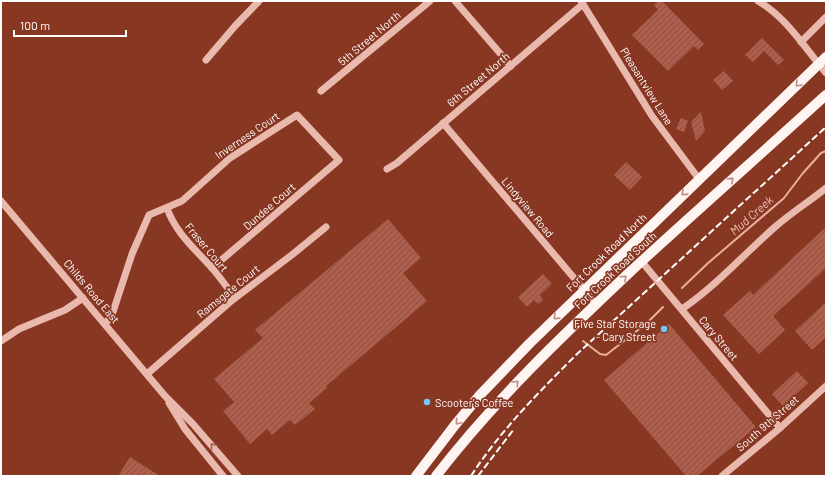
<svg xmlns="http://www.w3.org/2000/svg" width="827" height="477" font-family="Barlow,sans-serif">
  <defs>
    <pattern id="building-hatch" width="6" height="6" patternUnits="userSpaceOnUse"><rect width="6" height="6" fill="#b05e4b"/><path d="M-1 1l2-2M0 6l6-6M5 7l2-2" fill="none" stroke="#7e554c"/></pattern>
  </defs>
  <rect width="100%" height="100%" fill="#883723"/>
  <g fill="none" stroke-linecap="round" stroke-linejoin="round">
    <g stroke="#ebafa2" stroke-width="2">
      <path d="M682 288 707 264 784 198 803 173 821 153 826 151"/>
      <path d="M583 341 600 354 606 355 647 323 663 307"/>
    </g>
  </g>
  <g fill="url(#building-hatch)">
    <path d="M658 1H662L704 44 698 50 694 46 668 71 632 35 658 10 654 5Z"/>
    <path d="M762 38 784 60 778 65 764 51 753 62 745 55Z"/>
    <path d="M724 71 733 81 722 90 713 80Z"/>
    <path d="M701 112 705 131 696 141 691 122Z"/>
    <path d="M681 118 688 121 684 132 676 129Z"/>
    <path d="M626 162 642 177 630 190 614 175Z"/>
    <path d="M388 219 421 258 403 273 427 301 326 386 327 388 309 403 315 409 295 425 290 420 272 435 267 429 250 444 223 411 234 402 214 379 263 338 255 330Z"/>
    <path d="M826 227V268L773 316 785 330 759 354 723 315 750 291 753 295Z"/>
    <path d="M543 274 552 284 540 295 543 300 538 304 534 300 527 307 518 297Z"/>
    <path d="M826 302V337L812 350 795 331Z"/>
    <path d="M669 324 756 427 697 476H686L604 380Z"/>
    <path d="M797 371 808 383 783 406 772 394Z"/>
    <path d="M428 397 432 402 426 407 422 402Z"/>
    <path d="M130 457 160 476H118Z"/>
  </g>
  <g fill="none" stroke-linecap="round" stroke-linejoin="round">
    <g stroke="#eab9ae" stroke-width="7">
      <path d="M455 1 511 66"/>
      <path d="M581 1 652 116 699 179"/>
      <path d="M758 1C786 17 805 48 826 73"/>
      <path d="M801 42 826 17"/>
      <path d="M206 60 235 26 259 1"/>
      <path d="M321 91 430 1"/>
      <path d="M443 123 596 304"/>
      <path d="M387 169 397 163 583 4"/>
      <path d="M1 201 165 396 193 424 238 476"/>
      <path d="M167 208C175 232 195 249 212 268 220 277 227 288 235 297"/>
      <path d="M642 262 780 428"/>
      <path d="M682 309C716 286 744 254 775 227 791 213 810 201 826 188"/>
      <path d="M105 324 112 315 132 254 149 215 182 201 230 158 297 115 339 160 212 268"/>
      <path d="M1 341 19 329 65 310 83 298"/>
      <path d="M147 374 230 302 293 254 326 227"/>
      <path d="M169 403 185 429 223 476"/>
      <path d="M722 476 780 428 826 386"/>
    </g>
    <g stroke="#fef5f2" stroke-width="10">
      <path d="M416 476 455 425 480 395 530 343 826 57"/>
      <path d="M436 476C494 401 562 336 631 271 695 212 761 154 826 95"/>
    </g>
    <g stroke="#fff" stroke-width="2" stroke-dasharray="7 3" stroke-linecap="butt">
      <path d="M471 476C500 431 539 392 577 354L826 127"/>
      <path d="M478 476 514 429"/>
    </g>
  </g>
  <defs><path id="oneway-chevron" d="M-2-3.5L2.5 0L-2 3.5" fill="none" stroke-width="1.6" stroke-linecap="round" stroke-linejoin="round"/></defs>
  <g stroke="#bd8c80">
    <use href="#oneway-chevron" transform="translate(798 84) rotate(136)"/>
    <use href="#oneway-chevron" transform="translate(731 180) rotate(-42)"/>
    <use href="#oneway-chevron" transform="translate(684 193) rotate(136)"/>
    <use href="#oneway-chevron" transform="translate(624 278) rotate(-43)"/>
    <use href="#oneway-chevron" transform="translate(556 317) rotate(136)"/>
    <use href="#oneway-chevron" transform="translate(516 383) rotate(-47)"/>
    <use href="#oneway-chevron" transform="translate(458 422) rotate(130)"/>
  </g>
  <use stroke="#a55e4d" href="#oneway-chevron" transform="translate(213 446) rotate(-130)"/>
  <g fill="#71c7f5" stroke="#883723" stroke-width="1.5">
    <circle cx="664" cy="329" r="4"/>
    <circle cx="427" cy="402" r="4"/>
  </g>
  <g text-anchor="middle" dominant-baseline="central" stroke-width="3.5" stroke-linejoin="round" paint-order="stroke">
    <g font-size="11" fill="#fff" stroke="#883723">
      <text transform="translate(369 38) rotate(-40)">5th Street North</text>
      <text transform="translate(478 79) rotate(-40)">6th Street North</text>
      <text transform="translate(647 86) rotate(58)">Pleasantview Lane</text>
      <text transform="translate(247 135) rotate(-34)">Inverness Court</text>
      <text transform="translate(269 206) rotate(-41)">Dundee Court</text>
      <text transform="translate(528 207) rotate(50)">Lindyview Road</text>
      <text transform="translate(207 247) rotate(50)">Fraser Court</text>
      <text transform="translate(606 252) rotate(-44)">Fort Crook Road North</text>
      <text transform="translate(615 270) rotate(-43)">Fort Crook Road South</text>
      <text transform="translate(92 291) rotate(50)">Childs Road East</text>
      <text transform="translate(228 291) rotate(-39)">Ramsgate Court</text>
      <text transform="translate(719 338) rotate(50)">Cary Street</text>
      <text transform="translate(767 423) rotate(-41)">South 9th Street</text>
    </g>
    <g font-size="11" fill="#fff" stroke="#883723" text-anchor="end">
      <text x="656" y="323">Five Star Storage<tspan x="656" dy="13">- Cary Street</tspan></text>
      <text x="435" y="402" text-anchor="start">Scooter's Coffee</text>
    </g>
    <g font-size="12" font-style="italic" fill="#f1c4ba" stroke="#883723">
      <text transform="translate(751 215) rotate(-41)">Mud Creek</text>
    </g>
  </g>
  <rect width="827" height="477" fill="none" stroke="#ffffff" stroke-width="4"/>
  <path d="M14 30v6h112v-6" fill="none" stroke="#ffffff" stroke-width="2"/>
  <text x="20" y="30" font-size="12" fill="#ffffff" stroke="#883723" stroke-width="3" paint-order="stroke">100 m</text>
</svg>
